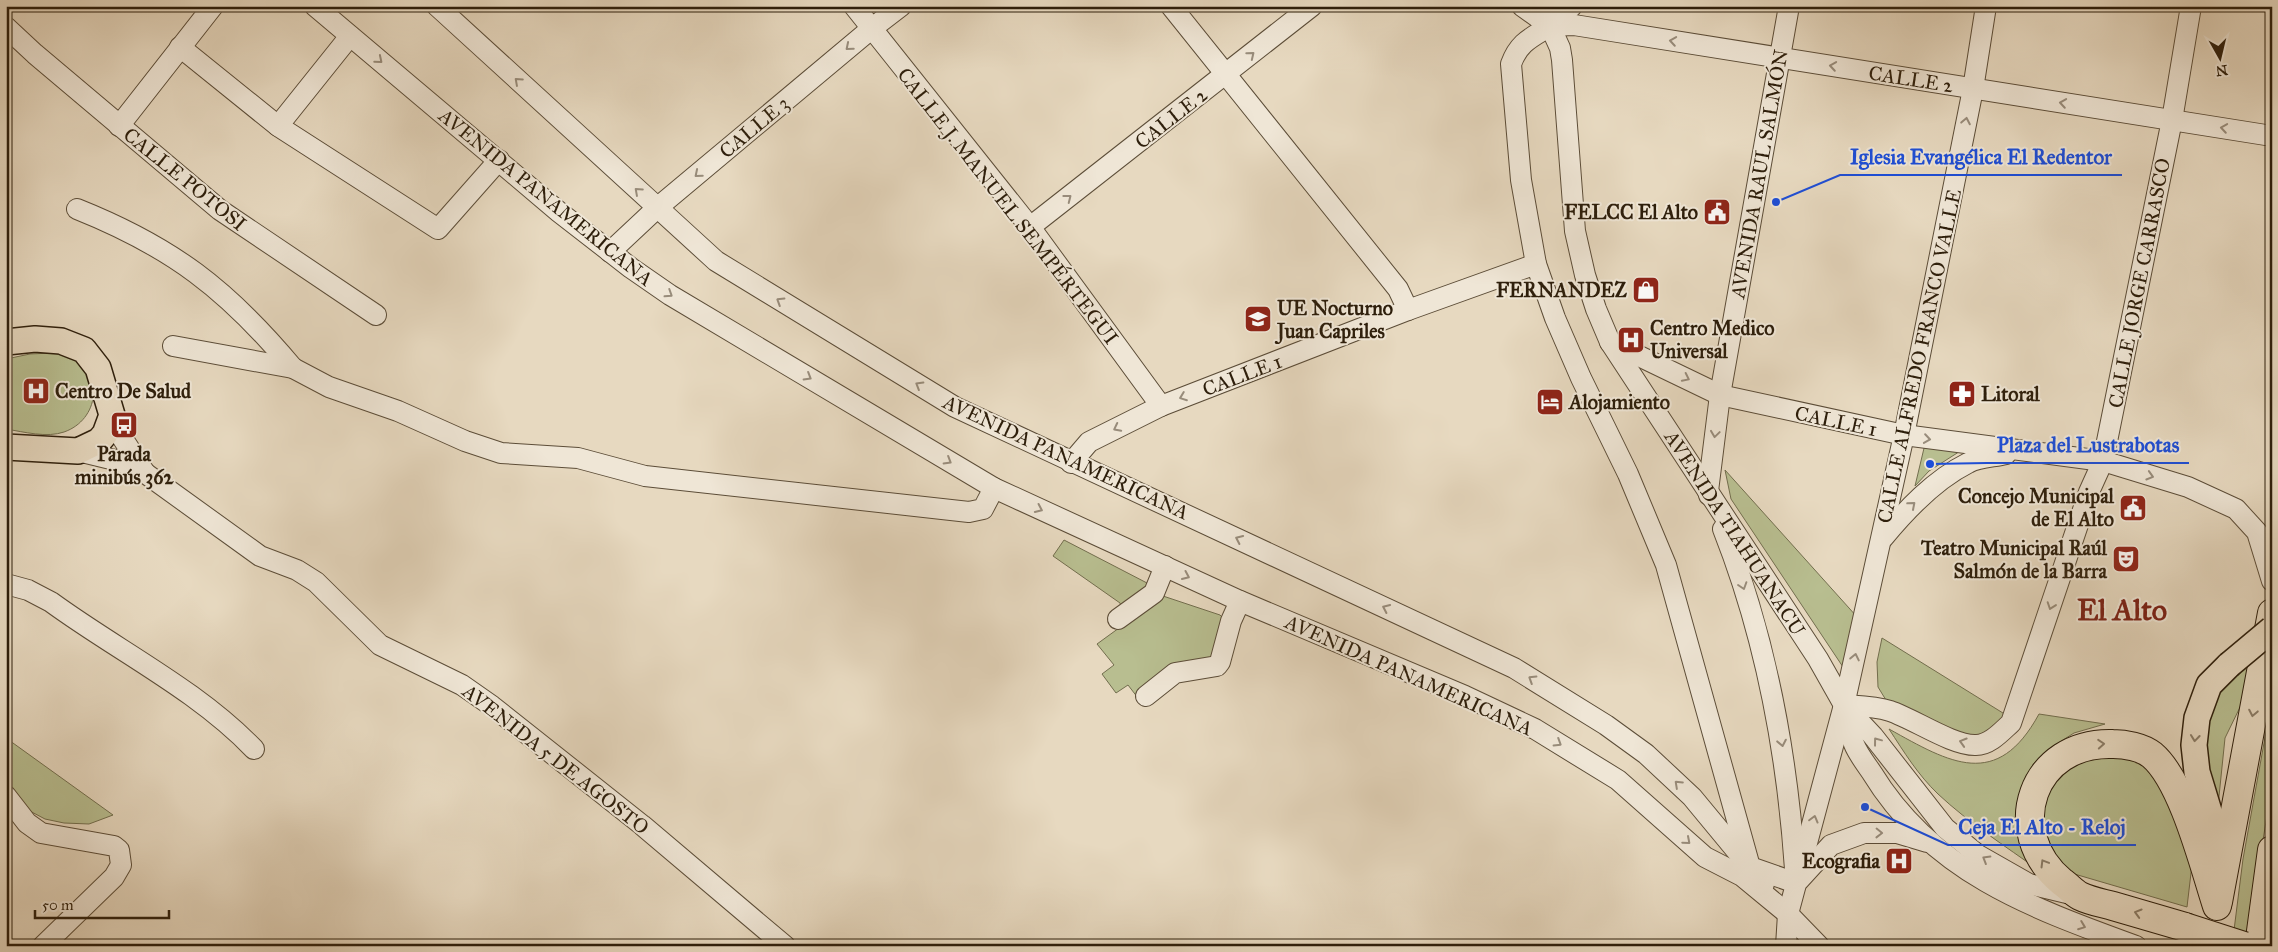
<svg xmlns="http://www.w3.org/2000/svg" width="2278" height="952" font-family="'IM FELL Great Primer',serif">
  <rect width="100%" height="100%" fill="#e7d9c0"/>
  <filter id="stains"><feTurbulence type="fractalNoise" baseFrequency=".004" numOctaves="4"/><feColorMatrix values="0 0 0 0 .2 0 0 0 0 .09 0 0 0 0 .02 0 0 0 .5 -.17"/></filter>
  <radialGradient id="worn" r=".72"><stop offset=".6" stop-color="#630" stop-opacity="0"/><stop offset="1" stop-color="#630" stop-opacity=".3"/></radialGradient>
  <g fill="#b8be90" stroke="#726e4e">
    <path d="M52 353C58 354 66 354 71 357 105 373 99 420 64 432 47 438 24 432 6 429V359L30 354Z"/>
    <path d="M1925 444 1965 448 1929 471 1915 486Z"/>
    <path d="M1725 470 1858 618 1843 667 1731 499Z"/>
    <path d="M1064 540 1147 583 1149 587 1121 606 1120 603 1053 556Z"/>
    <path d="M1163 596 1220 615 1223 618 1214 658 1138 698 1128 685 1116 693 1102 674 1114 665 1097 644Z"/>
    <path d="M1882 638 2011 718 1969 742 1889 705 1878 687 1877 662Z"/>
    <path d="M2254 656 2244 699 2225 738 2218 806 2203 754 2212 704 2222 687Z"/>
    <path d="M2272 699V784L2246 946H2232L2243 859Z"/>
    <path d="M2039 714 2105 724 2074 733 2052 747 2033 764 2022 795 2040 871C2005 846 1969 823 1938 794 1918 775 1904 752 1889 729 1950 763 1997 791 2039 714Z"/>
    <path d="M6 738 113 815 89 824 64 823 45 819 26 809 6 784Z"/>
    <path d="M2133 753 2158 772 2193 856 2187 907 2071 873 2054 857 2038 811 2048 785 2069 762Z"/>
  </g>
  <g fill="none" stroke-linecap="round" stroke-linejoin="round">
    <g stroke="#5c4d38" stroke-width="22">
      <g id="minor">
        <path d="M315 6 559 212 631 268 670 295 994 488 1240 601 1465 696 1535 729 1618 780 1705 857 1742 876 1788 914 1819 946"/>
        <path d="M437 6 716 261 955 407 1514 668 1606 725 1646 754 1692 797 1764 884"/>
        <path d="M854 6 1030 227 1161 406"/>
        <path d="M1171 6 1398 289 1408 310"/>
        <path d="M1522 6 1550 26"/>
        <path d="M1553 16 1550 26 1560 48 1562 60 1575 231 1585 275 1596 309 1610 342 1818 659 1844 705 1873 736 1945 828 1978 855 2029 884 2075 895"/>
        <path d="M1553 16 1565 13 1572 6"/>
        <path d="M1550 26C1531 38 1519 42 1511 64L1521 180 1536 264 1555 318 1581 378 1628 474 1666 565 1750 867 1796 883"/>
        <path d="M1550 26 1574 25 2272 136"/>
        <path d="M6 27 35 54 220 210 376 315"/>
        <path d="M180 47 278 126 438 229 499 160"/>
        <path d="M119 126 213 6"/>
        <path d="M278 126 350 36"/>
        <path d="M77 209C172 247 227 289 293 368"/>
        <path d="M1030 227 1312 6"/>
        <path d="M610 252 657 208 871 29 901 6"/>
        <path d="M1610 342 1720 395 1904 435 2103 461 2188 487 2236 509 2257 532 2272 581"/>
        <path d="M173 346 293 368 329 387 398 411 465 441 501 453 578 458 645 476 969 512 983 509 994 488"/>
        <path d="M112 415 123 439 145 473"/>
        <path d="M78 451 119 461 145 473 260 556 297 570 316 582 380 645 462 685 492 706 642 825 785 946"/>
        <path d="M1071 463 1089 442 1161 406 1408 310 1536 264"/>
        <path d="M1709 495 1708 491 1720 395 1789 6"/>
        <path d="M1723 529C1766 638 1787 752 1795 869"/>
        <path d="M1883 538C1906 510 1934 480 1968 463 1978 457 1994 457 2006 454"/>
        <path d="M6 584 28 590 51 602C118 651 196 689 254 749"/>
        <path d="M1118 619 1154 593 1165 566"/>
        <path d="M1146 696 1175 673 1217 666 1220 662 1231 621 1240 601"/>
        <path d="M1844 705C1859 706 1875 706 1890 711 1914 719 1953 746 1976 745 1990 745 2002 731 2011 723L2089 492 2103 461 2172 120 2191 6"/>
        <path d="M1845 707C1848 719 1849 732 1854 744 1858 754 1866 764 1872 773 1933 873 2032 908 2136 946"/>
        <path d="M6 796 27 823 41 833 114 846 119 850 121 865 114 877 43 946"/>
        <path d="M1799 880 1831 845 1864 833H1897L1927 842"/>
        <path d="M1786 946 1788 914 1844 705 1904 435 1973 89 1986 6"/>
      </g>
    </g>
    <g stroke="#2d1e0b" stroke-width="28">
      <g id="major">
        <path d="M6 342 35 339 61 341 84 350 98 368 112 415 105 434 99 441 78 451 6 447"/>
        <path d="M2225 864 2197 772 2194 745 2197 718 2209 685 2229 665"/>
      </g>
    </g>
    <g stroke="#2d1e0b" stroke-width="30">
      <g id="highway">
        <path d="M2218 902 2272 613"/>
        <path d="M2185 927C2161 920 2137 913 2113 906 2102 903 2090 901 2080 896 2074 893 2068 886 2062 882 2001 831 2032 741 2113 744 2125 744 2142 747 2152 755 2183 781 2204 866 2217 906"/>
        <path d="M2259 946 2272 850"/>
      </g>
    </g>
    <use href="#minor" stroke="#efe6d6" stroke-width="20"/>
    <use href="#major" stroke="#e7d9c0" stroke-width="25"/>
    <use href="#highway" stroke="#e7d9c0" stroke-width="28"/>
    <g stroke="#2d1e0b" stroke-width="28" stroke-linecap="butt">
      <path id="major-bridge" d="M2229 665 2272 629"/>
    </g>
    <g stroke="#2d1e0b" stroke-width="30" stroke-linecap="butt">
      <path id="highway-bridge" d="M2185 927 2244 946"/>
    </g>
    <use href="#major-bridge" stroke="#e7d9c0" stroke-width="25"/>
    <use href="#highway-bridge" stroke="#e7d9c0" stroke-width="28"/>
  </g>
  <defs><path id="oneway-chevron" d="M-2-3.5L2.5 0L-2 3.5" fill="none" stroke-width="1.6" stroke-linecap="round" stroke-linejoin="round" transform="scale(1.25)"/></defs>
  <g stroke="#988c7b">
    <use href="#oneway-chevron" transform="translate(1673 41) rotate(-171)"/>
    <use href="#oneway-chevron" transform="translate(849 47) rotate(140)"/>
    <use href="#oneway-chevron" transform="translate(1251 55) rotate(-39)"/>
    <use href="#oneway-chevron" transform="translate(379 60) rotate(40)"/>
    <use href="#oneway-chevron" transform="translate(1833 66) rotate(-171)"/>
    <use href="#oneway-chevron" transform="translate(518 81) rotate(-138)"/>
    <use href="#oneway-chevron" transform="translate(2063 103) rotate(-171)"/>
    <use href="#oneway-chevron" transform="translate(1966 121) rotate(-79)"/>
    <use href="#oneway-chevron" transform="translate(2224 128) rotate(-171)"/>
    <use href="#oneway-chevron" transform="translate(698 174) rotate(140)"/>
    <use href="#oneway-chevron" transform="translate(638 191) rotate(-138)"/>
    <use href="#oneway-chevron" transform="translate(1068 198) rotate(-38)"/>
    <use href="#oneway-chevron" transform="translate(669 294) rotate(33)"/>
    <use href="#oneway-chevron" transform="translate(780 301) rotate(-148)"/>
    <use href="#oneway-chevron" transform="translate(808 377) rotate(31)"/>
    <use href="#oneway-chevron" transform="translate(1686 378) rotate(26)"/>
    <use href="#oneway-chevron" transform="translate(919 385) rotate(-149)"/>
    <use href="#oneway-chevron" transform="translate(1183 397) rotate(159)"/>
    <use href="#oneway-chevron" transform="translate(1117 428) rotate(153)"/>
    <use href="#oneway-chevron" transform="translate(1715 434) rotate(98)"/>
    <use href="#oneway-chevron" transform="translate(1927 439) rotate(8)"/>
    <use href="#oneway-chevron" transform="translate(948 461) rotate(31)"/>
    <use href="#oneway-chevron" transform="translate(2150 476) rotate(17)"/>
    <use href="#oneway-chevron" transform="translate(1912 505) rotate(-41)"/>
    <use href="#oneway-chevron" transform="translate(1039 509) rotate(25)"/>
    <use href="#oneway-chevron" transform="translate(1239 539) rotate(-155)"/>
    <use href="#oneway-chevron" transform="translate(1186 576) rotate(24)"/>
    <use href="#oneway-chevron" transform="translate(1743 586) rotate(72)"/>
    <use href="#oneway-chevron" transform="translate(2051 606) rotate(109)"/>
    <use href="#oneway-chevron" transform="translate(1386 608) rotate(-155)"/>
    <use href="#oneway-chevron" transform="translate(1855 657) rotate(-78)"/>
    <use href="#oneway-chevron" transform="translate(1532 679) rotate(-148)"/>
    <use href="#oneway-chevron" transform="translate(1877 741) rotate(-127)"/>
    <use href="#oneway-chevron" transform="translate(1963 742) rotate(-163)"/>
    <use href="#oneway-chevron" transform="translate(1558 743) rotate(32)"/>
    <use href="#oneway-chevron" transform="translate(1782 743) rotate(79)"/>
    <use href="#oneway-chevron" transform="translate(1678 784) rotate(-137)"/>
    <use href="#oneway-chevron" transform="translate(1814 819) rotate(-75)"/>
    <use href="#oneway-chevron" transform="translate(1879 833) rotate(1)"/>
    <use href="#oneway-chevron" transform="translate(1687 841) rotate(41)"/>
    <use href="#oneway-chevron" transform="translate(1986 859) rotate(-149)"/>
    <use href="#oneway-chevron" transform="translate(2082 926) rotate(21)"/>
  </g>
  <g stroke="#8a7c66">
    <use href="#oneway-chevron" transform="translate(2253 713) rotate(101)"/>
    <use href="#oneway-chevron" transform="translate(2195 738) rotate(96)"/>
    <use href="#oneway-chevron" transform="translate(2101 744) rotate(-4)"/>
    <use href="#oneway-chevron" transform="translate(2044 863) rotate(-121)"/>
    <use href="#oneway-chevron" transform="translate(2138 913) rotate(-164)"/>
  </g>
  <defs>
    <g id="civic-square" transform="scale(1.4375)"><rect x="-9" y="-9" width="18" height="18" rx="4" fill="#8f2418" stroke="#efe6d6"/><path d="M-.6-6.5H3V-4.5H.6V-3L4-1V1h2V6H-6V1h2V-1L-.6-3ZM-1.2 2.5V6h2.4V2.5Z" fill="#fff"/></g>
    <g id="shop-square" transform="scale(1.4375)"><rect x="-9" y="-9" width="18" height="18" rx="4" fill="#8f2418" stroke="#efe6d6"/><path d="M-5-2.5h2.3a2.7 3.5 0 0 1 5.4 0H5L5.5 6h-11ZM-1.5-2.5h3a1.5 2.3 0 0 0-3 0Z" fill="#fff"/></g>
    <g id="school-square" transform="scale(1.4375)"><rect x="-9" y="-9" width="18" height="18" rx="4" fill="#8f2418" stroke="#efe6d6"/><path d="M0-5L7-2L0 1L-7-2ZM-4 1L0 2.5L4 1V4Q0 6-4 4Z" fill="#fff"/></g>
    <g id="hospital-square" transform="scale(1.4375)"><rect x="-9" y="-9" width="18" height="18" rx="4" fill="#8f2418" stroke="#efe6d6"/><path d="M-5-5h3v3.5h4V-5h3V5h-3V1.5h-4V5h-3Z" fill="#fff"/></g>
    <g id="pharmacy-square" transform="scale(1.4375)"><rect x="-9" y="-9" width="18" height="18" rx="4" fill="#8f2418" stroke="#efe6d6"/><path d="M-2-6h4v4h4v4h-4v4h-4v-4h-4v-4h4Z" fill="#fff"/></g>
    <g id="hotel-square" transform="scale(1.4375)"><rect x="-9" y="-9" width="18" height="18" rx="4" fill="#8f2418" stroke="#efe6d6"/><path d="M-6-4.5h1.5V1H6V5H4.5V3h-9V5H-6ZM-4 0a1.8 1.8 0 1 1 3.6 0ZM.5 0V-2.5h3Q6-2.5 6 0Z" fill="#fff"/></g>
    <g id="bus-square" transform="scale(1.4375)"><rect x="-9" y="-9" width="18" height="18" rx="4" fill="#8f2418" stroke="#efe6d6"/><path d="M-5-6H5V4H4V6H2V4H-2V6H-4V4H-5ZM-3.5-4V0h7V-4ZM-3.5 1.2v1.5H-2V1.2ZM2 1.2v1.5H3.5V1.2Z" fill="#fff"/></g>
    <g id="theatre-square" transform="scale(1.4375)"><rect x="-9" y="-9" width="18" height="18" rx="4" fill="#8f2418" stroke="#efe6d6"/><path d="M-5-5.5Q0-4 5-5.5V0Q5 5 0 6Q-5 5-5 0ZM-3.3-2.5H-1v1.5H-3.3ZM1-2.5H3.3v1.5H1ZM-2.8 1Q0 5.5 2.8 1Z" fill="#fff"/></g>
  </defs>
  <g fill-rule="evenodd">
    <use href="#civic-square" x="1717" y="212"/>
    <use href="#shop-square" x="1646" y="290"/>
    <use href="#school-square" x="1258" y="319"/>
    <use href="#hospital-square" x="1631" y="340"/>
    <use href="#hospital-square" x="36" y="391"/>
    <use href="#pharmacy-square" x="1962" y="394"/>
    <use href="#hotel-square" x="1550" y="402"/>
    <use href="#bus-square" x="124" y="425"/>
    <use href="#civic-square" x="2133" y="508"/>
    <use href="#theatre-square" x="2126" y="559"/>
    <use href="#hospital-square" x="1899" y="861"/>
  </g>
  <g text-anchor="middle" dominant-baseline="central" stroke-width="4" stroke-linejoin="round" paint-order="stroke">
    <g font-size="20" fill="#2d1e0b" stroke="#efe6d6">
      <text transform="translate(1911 79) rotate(9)">CALLE 2</text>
      <text transform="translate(1171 118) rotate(-38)">CALLE 2</text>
      <text transform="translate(754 127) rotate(-40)">CALLE 3</text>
      <text transform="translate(1759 174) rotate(-80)">AVENIDA RAUL SALMÓN</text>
      <text transform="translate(185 179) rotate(39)">CALLE POTOSI</text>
      <text transform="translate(546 197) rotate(39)">AVENIDA PANAMERICANA</text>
      <text transform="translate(1008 206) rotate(52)">CALLE J. MANUEL SEMPÉRTEGUI</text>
      <text transform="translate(2139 283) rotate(-79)">CALLE JORGE CARRASCO</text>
      <text transform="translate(1919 356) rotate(-78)">CALLE ALFREDO FRANCO VALLE</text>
      <text transform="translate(1242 375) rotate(-21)">CALLE 1</text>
      <text transform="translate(1836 421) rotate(12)">CALLE 1</text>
      <text transform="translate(1066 457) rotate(25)">AVENIDA PANAMERICANA</text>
      <text transform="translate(1735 533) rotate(57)">AVENIDA TIAHUANACU</text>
      <text transform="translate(1409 675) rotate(24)">AVENIDA PANAMERICANA</text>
      <text transform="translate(556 759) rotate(38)">AVENIDA 5 DE AGOSTO</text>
    </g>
    <g font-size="20" font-weight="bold" fill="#2d1e0b" stroke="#efe6d6" text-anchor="end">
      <text x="1698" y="212">FELCC El Alto</text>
      <text x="1627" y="290">FERNANDEZ</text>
      <text x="1277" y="308" text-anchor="start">UE Nocturno<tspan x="1277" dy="23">Juan Capriles</tspan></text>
      <text x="1650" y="328" text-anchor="start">Centro Medico<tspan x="1650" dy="23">Universal</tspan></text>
      <text x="55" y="391" text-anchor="start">Centro De Salud</text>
      <text x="1981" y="394" text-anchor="start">Litoral</text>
      <text x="1569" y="402" text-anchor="start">Alojamiento</text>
      <text x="124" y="454" text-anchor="middle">Parada<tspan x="124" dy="23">minibús 362</tspan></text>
      <text x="2114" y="496">Concejo Municipal<tspan x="2114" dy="23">de El Alto</tspan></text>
      <text x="2107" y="548">Teatro Municipal Raúl<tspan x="2107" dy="23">Salmón de la Barra</tspan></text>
      <text x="1880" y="861">Ecografia</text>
    </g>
    <g font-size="30" font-weight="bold" fill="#7a1f14" stroke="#efe6d6">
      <text x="2122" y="610">El Alto</text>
    </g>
  </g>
  <path fill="none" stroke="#1d4ed8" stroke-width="2" d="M1776 202L1840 175H2122M1930 464L1987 463H2189M1865 807L1948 845H2136"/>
  <g fill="#1d4ed8" stroke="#efe6d6" stroke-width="2">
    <circle cx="1776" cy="202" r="5"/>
    <circle cx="1930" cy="464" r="5"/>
    <circle cx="1865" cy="807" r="5"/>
  </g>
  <g font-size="21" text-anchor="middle" font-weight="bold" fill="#1d4ed8" stroke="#efe6d6" stroke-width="4" stroke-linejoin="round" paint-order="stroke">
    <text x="1981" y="164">Iglesia Evangélica El Redentor</text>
    <text x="2088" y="452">Plaza del Lustrabotas</text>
    <text x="2042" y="834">Ceja El Alto - Reloj</text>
  </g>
  <rect width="2278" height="952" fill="none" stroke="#e7d9c0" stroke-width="25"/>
  <rect x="8" y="8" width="2263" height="937" fill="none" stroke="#2d1e0b" stroke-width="2.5"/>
  <rect x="12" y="12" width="2253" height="927" fill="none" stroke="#2d1e0b"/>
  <g transform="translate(2220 58) rotate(172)" stroke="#efe6d6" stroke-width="4" paint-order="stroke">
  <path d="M0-4L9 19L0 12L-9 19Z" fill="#2d1e0b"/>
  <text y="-8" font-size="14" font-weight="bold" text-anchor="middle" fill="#2d1e0b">N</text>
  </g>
  <path d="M35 910v8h134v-8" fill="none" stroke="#2d1e0b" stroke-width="2.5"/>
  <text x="42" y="910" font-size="15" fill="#2d1e0b" stroke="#efe6d6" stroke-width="4" paint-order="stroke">50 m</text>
  <rect width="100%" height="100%" filter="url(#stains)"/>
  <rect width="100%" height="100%" fill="url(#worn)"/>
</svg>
